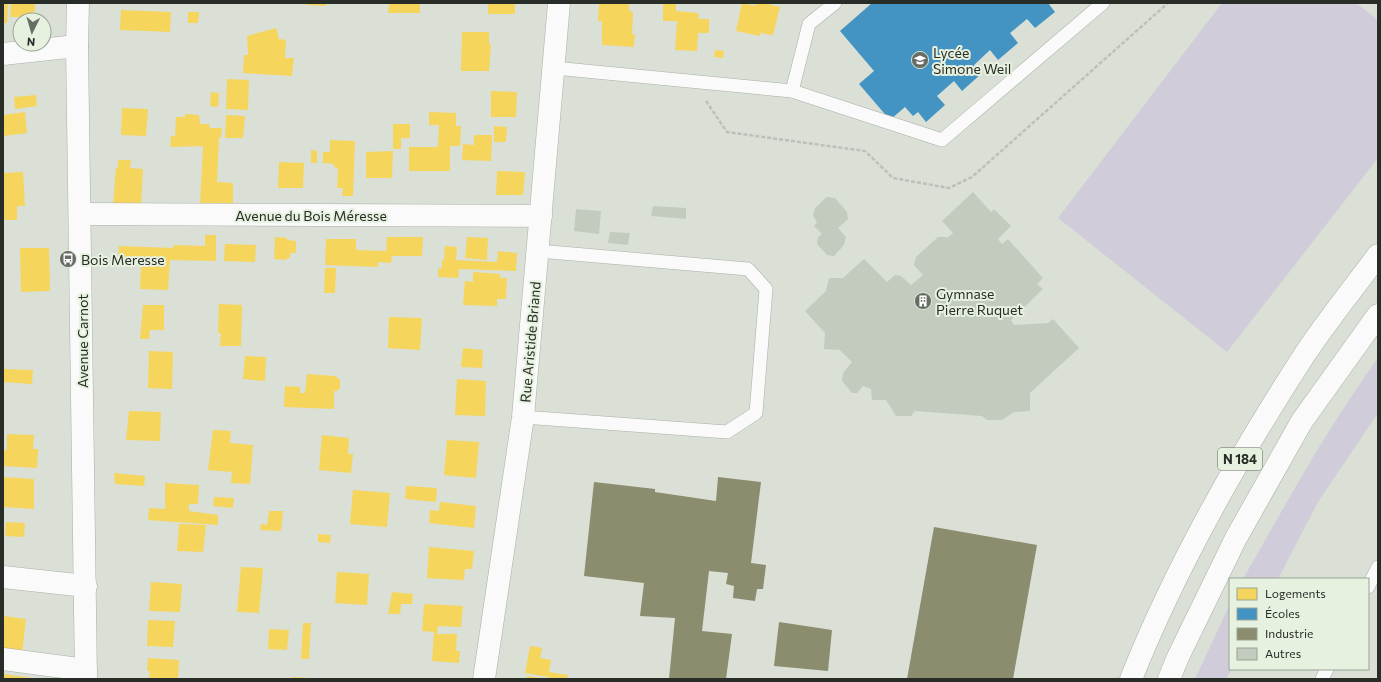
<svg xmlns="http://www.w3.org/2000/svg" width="1381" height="682" font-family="Commissioner,sans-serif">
  <rect width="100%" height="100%" fill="#dae0d6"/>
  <g fill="#d0ccd9">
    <path d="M1222 3H1356L1378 20V158L1227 352 1058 218Z"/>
    <path d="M1378 358V413L1318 502 1278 579H1243C1286 504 1327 428 1378 358Z"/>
    <path d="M1230 604V669H1232L1226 679H1195Z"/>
  </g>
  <g fill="#f6d55c">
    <path d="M3 3H8L7 23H3Z"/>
    <path d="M11 3H35V11L29 17H10Z"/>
    <path d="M306 3H326V6L306 5Z"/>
    <path d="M389 3H420V13H388Z"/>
    <rect x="488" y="3" width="27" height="11"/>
    <path d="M599 3H629V11L633 12 632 34H635L634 47 602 45V21H598Z"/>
    <path d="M663 3H676V11L698 13 699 19H709V33H698L697 51 675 50 677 21H663Z"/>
    <path d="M742 3 755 6V3H764L780 7 773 35 760 33V36L736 31Z"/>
    <path d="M121 10 171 12 170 32 120 30Z"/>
    <path d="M188 12H199L198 23H188Z"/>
    <path d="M276 28 279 39 286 40 285 58H294L292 76 243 73 244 55H248L247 36Z"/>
    <path d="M462 32H489V44L491 45 489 71H461Z"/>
    <path d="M715 50 724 51 723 58 714 57Z"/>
    <path d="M227 79 249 80 248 110 226 109Z"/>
    <path d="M491 91 517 92 516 117H491Z"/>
    <path d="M211 92 219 93 218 107 210 106Z"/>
    <path d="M36 95 37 106 15 109 14 97Z"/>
    <path d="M122 108 148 109 146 136 121 135Z"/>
    <path d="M25 112 27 133 3 136V115Z"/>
    <path d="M429 112 456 113V126H461L460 146H450V171H409V147H438L439 125H429Z"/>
    <path d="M185 114 199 115 200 124H209L210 128H222L221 138 219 137 217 182 233 183V207L200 206 203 146 170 147 171 136H175L176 117H185Z"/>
    <path d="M226 115 245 116 243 138H225Z"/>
    <path d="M393 124H410V138H401V149H393Z"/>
    <path d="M494 126 507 127 506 142H494Z"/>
    <path d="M474 135H492L491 161 462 160 463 144 474 145Z"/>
    <path d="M330 140 355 141 353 196H342L343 188H337L338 168 334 167V164L323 163V152H330Z"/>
    <path d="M311 150 317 151V163H311Z"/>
    <path d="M393 151 392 178H366V152Z"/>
    <path d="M118 160H131L130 168 143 169 141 205H113L116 167 118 168Z"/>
    <path d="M279 162 304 163 303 188H278Z"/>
    <path d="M497 171 525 172 523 195H496Z"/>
    <path d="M23 172 25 206H17V220H3V173Z"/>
    <path d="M205 235H216V261L170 260 168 290 140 289 141 267H145L146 259 118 258 119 246 173 248 174 245 205 246Z"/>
    <path d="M275 237 287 238V240L296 241V253H290V258H287L286 260 274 259Z"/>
    <path d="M387 237H423L422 256H392L391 263 378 262V267L325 265 326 239H356V250L386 251Z"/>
    <path d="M467 237 488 238 487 260 465 258Z"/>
    <path d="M225 244 256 245 255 262 224 261Z"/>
    <path d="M445 246 457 247 456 260 497 262 498 251 517 253 516 271 459 269 458 278 438 277V269L442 268V260H444Z"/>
    <path d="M20 248H49L50 291 21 292Z"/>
    <path d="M325 268H336L335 293H324Z"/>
    <path d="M473 272 500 274V278H507L506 299H497V306L463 305 465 281 473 282Z"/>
    <path d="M219 304 242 305 241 346H220L221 333H218Z"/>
    <path d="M143 305H164V330H150L149 339H140Z"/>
    <path d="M389 317 422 318 420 350 388 348Z"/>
    <path d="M463 348 483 350 482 368 461 367Z"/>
    <path d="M149 351 173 352 172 389 148 388Z"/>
    <path d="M245 356 266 357 265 381 243 379Z"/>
    <path d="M3 369 33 370 32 384 3 382Z"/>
    <path d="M307 374 335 376 340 380V388L337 391H334V409L284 407 285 386 300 387V393H305Z"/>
    <path d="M457 379 486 381 485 416 455 415Z"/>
    <path d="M129 411 161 412 160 441 126 440Z"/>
    <path d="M213 430 231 431 230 443 253 445 250 484 231 483 232 472 208 470Z"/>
    <path d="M7 434 34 435 33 449H38L37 468 3 466V450H7Z"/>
    <path d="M322 435 349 438 348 454H353L351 473 319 470Z"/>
    <path d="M447 440 479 442 476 478 444 475Z"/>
    <path d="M114 473 145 476 144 486 115 484Z"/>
    <path d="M3 477 34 479V509L3 507Z"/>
    <path d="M165 483 199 485 198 504H189V511L218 515V525L148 520 149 508 165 509Z"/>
    <path d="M406 486 437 488 436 502 405 499Z"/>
    <path d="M353 490 390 493 387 527 350 524Z"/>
    <path d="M214 497 234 498 233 508 213 506Z"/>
    <path d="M440 502 476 506 474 528 429 523 430 510 439 511Z"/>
    <path d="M269 511H283L281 531 260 530 261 524 267 525Z"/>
    <path d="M6 522 25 523 24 537 5 536Z"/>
    <path d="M179 524 206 525 203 552 177 551Z"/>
    <path d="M318 534 331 535 330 543 318 542Z"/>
    <path d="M429 547 474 551 472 569H465L464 580 427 578Z"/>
    <path d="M241 567 263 568 259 613 237 612Z"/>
    <path d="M337 572 369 574 367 605 335 603Z"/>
    <path d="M151 582 182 584 180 612 149 611Z"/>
    <path d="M392 592 413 594 412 604H401L400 614H388Z"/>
    <path d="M424 604 463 606 461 627 438 626 437 634H457L456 651H460L459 663 432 661 434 632 422 631Z"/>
    <path d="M3 616 26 619 22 655 3 652Z"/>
    <path d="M148 620 175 621 173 647 147 646Z"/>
    <path d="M303 623H311L309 659H301Z"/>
    <path d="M269 629 289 630 287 650 268 649Z"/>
    <path d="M530 646 542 648 540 658 551 660 549 672 568 675 567 679H547L548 677 525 673Z"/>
    <path d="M148 658 179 660 178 679H149L150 671H147Z"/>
    <path d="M3 674 33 678V679H3Z"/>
    <path d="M527 676 540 678V679H527Z"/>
    <path d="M293 677 311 678V679H292Z"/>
  </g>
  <path fill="#4393c3" d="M872 3H1048L1055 12 1035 28 1027 19 1010 33 1018 43 998 60 990 50 974 65 981 74 962 91 954 81 937 96 945 105 926 122 918 112 913 116 905 107 890 120 859 84 874 71 840 31Z"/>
  <g fill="#8c8c6e">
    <path d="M718 477 761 482 751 563 766 565 763 589H757L755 601 733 598 734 586 726 584 728 573 709 571 702 631 732 634 726 679H669L675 618 640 616 644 583 584 576 594 482 655 489V492L716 501Z"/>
    <path d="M934 527 1037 545 1013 679H907Z"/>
    <path d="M779 622 832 630 828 671 774 666Z"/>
  </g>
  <g fill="#c2cbbe">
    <path d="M973 192 991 212 994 209 1011 226 998 239 1002 244 1008 239 1043 278 1037 284 1043 289 1011 320 1014 325 1048 323 1053 319 1079 348 1030 393V411L1014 412 1002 420H987L982 416 915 411 911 416H896L886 400H872L871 389 863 386 857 393H852L842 381 843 373 852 362 840 350 824 349 825 333 805 311 826 291 829 278H843L864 259 887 282 895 275 901 276 911 285 923 275 914 265 916 257 938 237H946L947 238 953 233 942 221Z"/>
    <path d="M827 197 835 198 847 212 848 219 838 228 846 237 844 245 834 256 827 255 817 244 818 237 822 234 814 226 817 222 813 216 815 208Z"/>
    <path d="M653 206 686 208V219L651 216Z"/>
    <path d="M576 209 601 211 599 234 574 231Z"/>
    <path d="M610 232 630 233 628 245 608 243Z"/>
  </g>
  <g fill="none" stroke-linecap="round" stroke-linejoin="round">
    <g stroke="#aaaea7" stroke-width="14">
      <g id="service">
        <path d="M554 68 792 91 942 140 1103 3"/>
        <path d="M792 91 809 24 835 3"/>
        <path d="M523 417 727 432 756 413 766 289 748 269 538 251"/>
        <path d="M1368 587 1378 567"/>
        <path d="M1322 679 1327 669"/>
      </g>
    </g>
    <g stroke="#aaaea7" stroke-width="23">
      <g id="minor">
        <path d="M3 54 77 46"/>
        <path d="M81 214 541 216"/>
        <path d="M3 577 86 586"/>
        <path d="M3 659 86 670"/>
        <path d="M484 679 523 417 559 3"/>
      </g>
    </g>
    <g stroke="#aaaea7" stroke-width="23">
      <path id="secondary" d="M78 3 77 46 86 679"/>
    </g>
    <g stroke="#aaaea7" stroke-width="23">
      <g id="primary">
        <path d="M1131 679C1176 566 1237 459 1303 357 1326 322 1353 289 1378 255"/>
        <path d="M1169 679 1178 657 1236 538 1302 421 1378 315"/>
      </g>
    </g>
    <path stroke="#bdbfbc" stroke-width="2.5" stroke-dasharray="4 2" stroke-linecap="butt" d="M706 101 727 132 865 151 893 178 949 188 972 177 1168 3"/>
    <use href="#service" stroke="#f9faf9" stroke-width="13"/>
    <use href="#minor" stroke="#f9faf9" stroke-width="22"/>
    <use href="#secondary" stroke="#f9faf9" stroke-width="22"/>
    <use href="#primary" stroke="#f9faf9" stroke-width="22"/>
  </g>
  <defs>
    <g id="school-disc" transform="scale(0.9)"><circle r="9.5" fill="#676c64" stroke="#e6f1e0"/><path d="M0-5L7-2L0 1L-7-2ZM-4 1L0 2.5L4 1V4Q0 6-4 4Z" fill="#fff"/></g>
    <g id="bus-disc" transform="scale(0.9)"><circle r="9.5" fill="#676c64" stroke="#e6f1e0"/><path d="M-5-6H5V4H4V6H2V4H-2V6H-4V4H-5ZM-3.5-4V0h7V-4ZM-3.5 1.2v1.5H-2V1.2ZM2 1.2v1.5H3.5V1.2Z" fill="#fff"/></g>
    <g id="building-disc" transform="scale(0.9)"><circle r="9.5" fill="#676c64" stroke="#e6f1e0"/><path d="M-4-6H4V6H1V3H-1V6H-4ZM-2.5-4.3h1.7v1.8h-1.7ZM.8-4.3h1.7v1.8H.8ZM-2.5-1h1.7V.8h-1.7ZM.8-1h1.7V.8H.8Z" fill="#fff"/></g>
  </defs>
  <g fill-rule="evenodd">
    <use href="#school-disc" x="920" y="60"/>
    <use href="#bus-disc" x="68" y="259"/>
    <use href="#building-disc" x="923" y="301"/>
  </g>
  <g text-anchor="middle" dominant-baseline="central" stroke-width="4" stroke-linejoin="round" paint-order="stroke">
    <rect fill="#e6f1e0" stroke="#62685e" stroke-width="1" x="1218" y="448" width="44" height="22" rx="3"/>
    <g font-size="13" font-weight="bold" fill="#292d27">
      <text x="1240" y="459">N 184</text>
    </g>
    <g font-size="14" fill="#292d27" stroke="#e6f1e0" text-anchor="start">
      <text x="933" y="52">Lycée<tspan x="933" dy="16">Simone Weil</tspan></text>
      <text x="81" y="259">Bois Meresse</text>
      <text x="936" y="293">Gymnase<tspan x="936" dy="16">Pierre Ruquet</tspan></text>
    </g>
    <g font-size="14" fill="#292d27" stroke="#e6f1e0">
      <text x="311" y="215">Avenue du Bois Méresse</text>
      <text transform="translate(82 341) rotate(-90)">Avenue Carnot</text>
      <text transform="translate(530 342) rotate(-85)">Rue Aristide Briand</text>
    </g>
  </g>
  <rect width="1381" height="682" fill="none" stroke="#292d27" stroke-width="8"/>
  <rect x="1229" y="578" width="140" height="92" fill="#e6f1e0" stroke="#9aa396"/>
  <rect x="1237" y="588" width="20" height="12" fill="#f6d55c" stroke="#9aa396"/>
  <text x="1265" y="598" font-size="12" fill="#292d27">Logements</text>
  <rect x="1237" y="608" width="20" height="12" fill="#4393c3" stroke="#9aa396"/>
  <text x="1265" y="618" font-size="12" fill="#292d27">Écoles</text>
  <rect x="1237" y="628" width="20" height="12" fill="#8c8c6e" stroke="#9aa396"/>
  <text x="1265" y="638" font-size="12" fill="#292d27">Industrie</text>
  <rect x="1237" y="648" width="20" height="12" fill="#c2cbbe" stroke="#9aa396"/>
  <text x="1265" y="658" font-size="12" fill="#292d27">Autres</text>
  <g transform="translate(32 32) rotate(185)"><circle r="19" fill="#e6f1e0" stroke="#9aa396"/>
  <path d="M0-3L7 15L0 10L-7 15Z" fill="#676c64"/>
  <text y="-6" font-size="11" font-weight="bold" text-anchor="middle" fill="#292d27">N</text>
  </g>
</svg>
